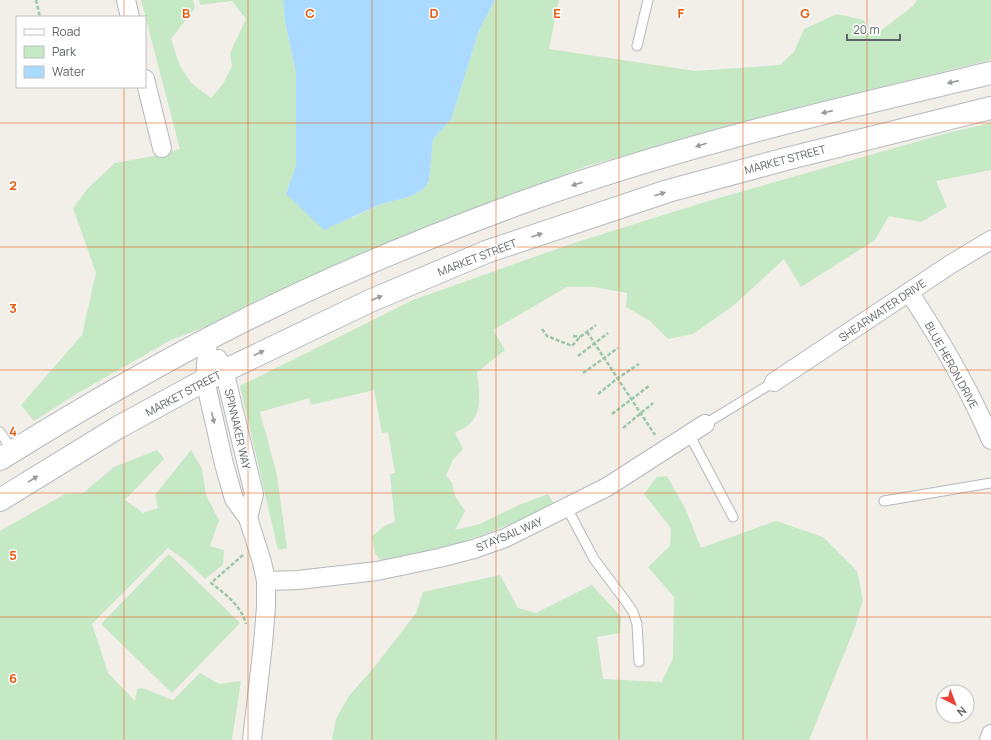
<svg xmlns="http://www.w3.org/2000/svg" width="991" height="740" font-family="Manrope,sans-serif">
  <rect width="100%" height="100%" fill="#f1efe8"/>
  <g fill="#c5e8c5">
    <path d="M141 0H193L195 8 171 39 180 66 191 83 211 98 223 84 232 66 230 53 246 19 232 1 200 5 199 0H283L285 21 296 73V165L286 194 352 218 381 204 409 197 424 189 429 181 433 139 451 120 479 30 495 0H559L549 49 695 71 780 65 794 52 804 29 837 14 863 20 875 35 913 6 917 0H991V60L783 111 587 166 419 231 234 316 171 340 78 393 34 421 21 405 82 335 96 273 73 208 89 187 115 163 154 156 180 149Z"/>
    <path d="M991 123V170L936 181 947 207 921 222 889 216 875 240 801 287 784 259 734 305 693 334 668 339 650 321 626 307 627 293 594 287H567L493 330 505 350 477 372C479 389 484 415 466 427 463 429 459 430 455 433L463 449 453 460 446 475 452 483 455 496 465 511 455 530 480 524 519 505 548 494 554 504C525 518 496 531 465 541 438 550 409 555 381 561L375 553 372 536 386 525 395 522 390 474 395 473 388 432 382 433 374 390 311 405 309 398 260 412 277 475 287 548 278 550 240 386 413 300 571 244 705 202 951 132Z"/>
    <path d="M157 450 164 459 125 500 143 513 158 508 155 495 191 450 202 469 206 495 219 520 210 546 224 550 223 565 205 579 185 560 168 548 92 624 108 673 135 701 137 689 142 688 173 700 200 673 219 684 241 681 232 740H0V531L65 494 83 493 114 467Z"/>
    <path d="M667 476 685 508 701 548 776 521 823 537 857 571 863 600 855 627 809 740H332L336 719 349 696 376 665 416 613 423 592 500 575 518 608 536 613 592 585 621 617 620 633 597 637 603 679 662 682 673 658 674 597 648 567 670 546 671 528 644 494 657 477Z"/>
    <path d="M169 554 240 623 172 693 101 624Z"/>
  </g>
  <path fill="#aadaff" d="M283 0H495L479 30 451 120 433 139 429 181 424 189 409 197 381 204 324 230 286 194 296 165V73L285 21Z"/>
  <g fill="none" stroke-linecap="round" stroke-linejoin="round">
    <g stroke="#b5b8bc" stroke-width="11">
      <g id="service">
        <path d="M637 46 648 0"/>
        <path d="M705 424 774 382"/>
        <path d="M0 432 13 451"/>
        <path d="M689 434 733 517"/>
        <path d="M884 501 991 483"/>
        <path d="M567 508 594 559 627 603 633 612 637 624 639 662"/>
      </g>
    </g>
    <g stroke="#b5b8bc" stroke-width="20">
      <g id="minor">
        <path d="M126 0 130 17"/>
        <path d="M145 79 162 148"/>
        <path d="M909 292C940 339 969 388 991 440"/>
        <path d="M208 339 205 380 224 464 234 499 248 518 262 562 266 581V607L263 644 252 740"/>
        <path d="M218 359 224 370 254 494 248 518"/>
        <path d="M774 382 951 264 991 240"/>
        <path d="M266 581 298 580 377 571 439 558 474 549 505 538 607 487 705 424"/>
        <path d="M989 740 991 734"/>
      </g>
    </g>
    <g stroke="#b6babf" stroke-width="24">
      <g id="secondary">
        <path d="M0 459C79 410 159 363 243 321 339 273 439 232 540 196 687 144 839 109 991 73"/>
        <path d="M0 500 117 428 205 380 370 301 486 252 668 191 786 159 991 108"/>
      </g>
    </g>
    <g stroke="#9cc7a9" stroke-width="2.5" stroke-dasharray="4 2" stroke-linecap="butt">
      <path d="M36 0 40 17"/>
      <path d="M542 329 547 336 572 346 580 337 596 325"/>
      <path d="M587 332 655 435"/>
      <path d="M573 336 580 337"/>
      <path d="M578 356 608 333"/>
      <path d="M583 373 618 348"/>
      <path d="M598 394 618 378 639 364"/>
      <path d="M612 414 649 386"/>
      <path d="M623 428 653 403"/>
      <path d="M243 555 211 583C225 594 241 605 246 624"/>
    </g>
    <use href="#service" stroke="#fff" stroke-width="9"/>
    <use href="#minor" stroke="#fff" stroke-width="18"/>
    <use href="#secondary" stroke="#fff" stroke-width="22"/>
  </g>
  <defs><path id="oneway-solid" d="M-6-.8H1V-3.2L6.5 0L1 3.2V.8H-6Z"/></defs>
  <g fill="#979a9d">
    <use href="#oneway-solid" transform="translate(953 82) rotate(167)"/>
    <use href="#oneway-solid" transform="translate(827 112) rotate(167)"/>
    <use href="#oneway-solid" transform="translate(701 145) rotate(163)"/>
    <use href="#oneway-solid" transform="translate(577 184) rotate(162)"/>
    <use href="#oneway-solid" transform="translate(660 194) rotate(-18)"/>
    <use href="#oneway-solid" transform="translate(537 235) rotate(-19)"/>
    <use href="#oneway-solid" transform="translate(377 298) rotate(-23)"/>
    <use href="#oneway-solid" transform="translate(259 353) rotate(-26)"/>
    <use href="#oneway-solid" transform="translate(213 418) rotate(77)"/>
    <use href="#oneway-solid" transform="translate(33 479) rotate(-32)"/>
  </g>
  <path fill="none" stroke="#e8590c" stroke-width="1" stroke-opacity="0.55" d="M124 0V17M248 0V740M372 0V740M496 0V740M619 0V740M743 0V740M867 0V740M124 87V740M0 123H991M0 247H991M0 370H991M0 493H991M0 617H991"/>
  <g text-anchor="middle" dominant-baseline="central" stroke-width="3" stroke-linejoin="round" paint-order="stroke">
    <g font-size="11" fill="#5f6368" stroke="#fff">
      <text transform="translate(785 159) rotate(-15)">MARKET STREET</text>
      <text transform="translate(477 257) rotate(-21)">MARKET STREET</text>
      <text transform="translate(882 310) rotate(-34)">SHEARWATER DRIVE</text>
      <text transform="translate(952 365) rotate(61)">BLUE HERON DRIVE</text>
      <text transform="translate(183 393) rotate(-28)">MARKET STREET</text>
      <text transform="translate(238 429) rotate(77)">SPINNAKER WAY</text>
      <text transform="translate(509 534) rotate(-23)">STAYSAIL WAY</text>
    </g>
  </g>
  <g font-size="13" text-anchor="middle" font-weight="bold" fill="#e8590c" stroke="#fff" stroke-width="3" stroke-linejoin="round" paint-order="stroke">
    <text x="186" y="18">B</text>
    <text x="310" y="18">C</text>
    <text x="434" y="18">D</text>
    <text x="557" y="18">E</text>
    <text x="681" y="18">F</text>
    <text x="805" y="18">G</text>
    <text x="13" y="190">2</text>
    <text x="13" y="313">3</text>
    <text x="13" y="436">4</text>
    <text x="13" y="560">5</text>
    <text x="13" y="683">6</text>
  </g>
  <rect x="16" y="16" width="130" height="72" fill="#ffffff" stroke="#bfc1c3"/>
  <rect x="24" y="29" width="20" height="6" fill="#ffffff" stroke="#bfc1c3"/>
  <text x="52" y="36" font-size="12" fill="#5f6368">Road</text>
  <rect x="24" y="46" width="20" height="12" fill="#c5e8c5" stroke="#bfc1c3"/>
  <text x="52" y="56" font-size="12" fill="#5f6368">Park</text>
  <rect x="24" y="66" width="20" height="12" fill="#aadaff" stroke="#bfc1c3"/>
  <text x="52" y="76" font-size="12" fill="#5f6368">Water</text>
  <g transform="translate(955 704) rotate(138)"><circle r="19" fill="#ffffff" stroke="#bfc1c3"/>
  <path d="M0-3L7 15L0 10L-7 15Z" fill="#ea4335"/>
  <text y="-6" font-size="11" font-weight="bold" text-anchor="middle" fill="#5f6368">N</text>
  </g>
  <path d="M847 34v6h53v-6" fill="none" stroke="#5f6368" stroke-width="2"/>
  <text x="853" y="34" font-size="12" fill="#5f6368" stroke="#ffffff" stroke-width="3" paint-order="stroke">20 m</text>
</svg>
